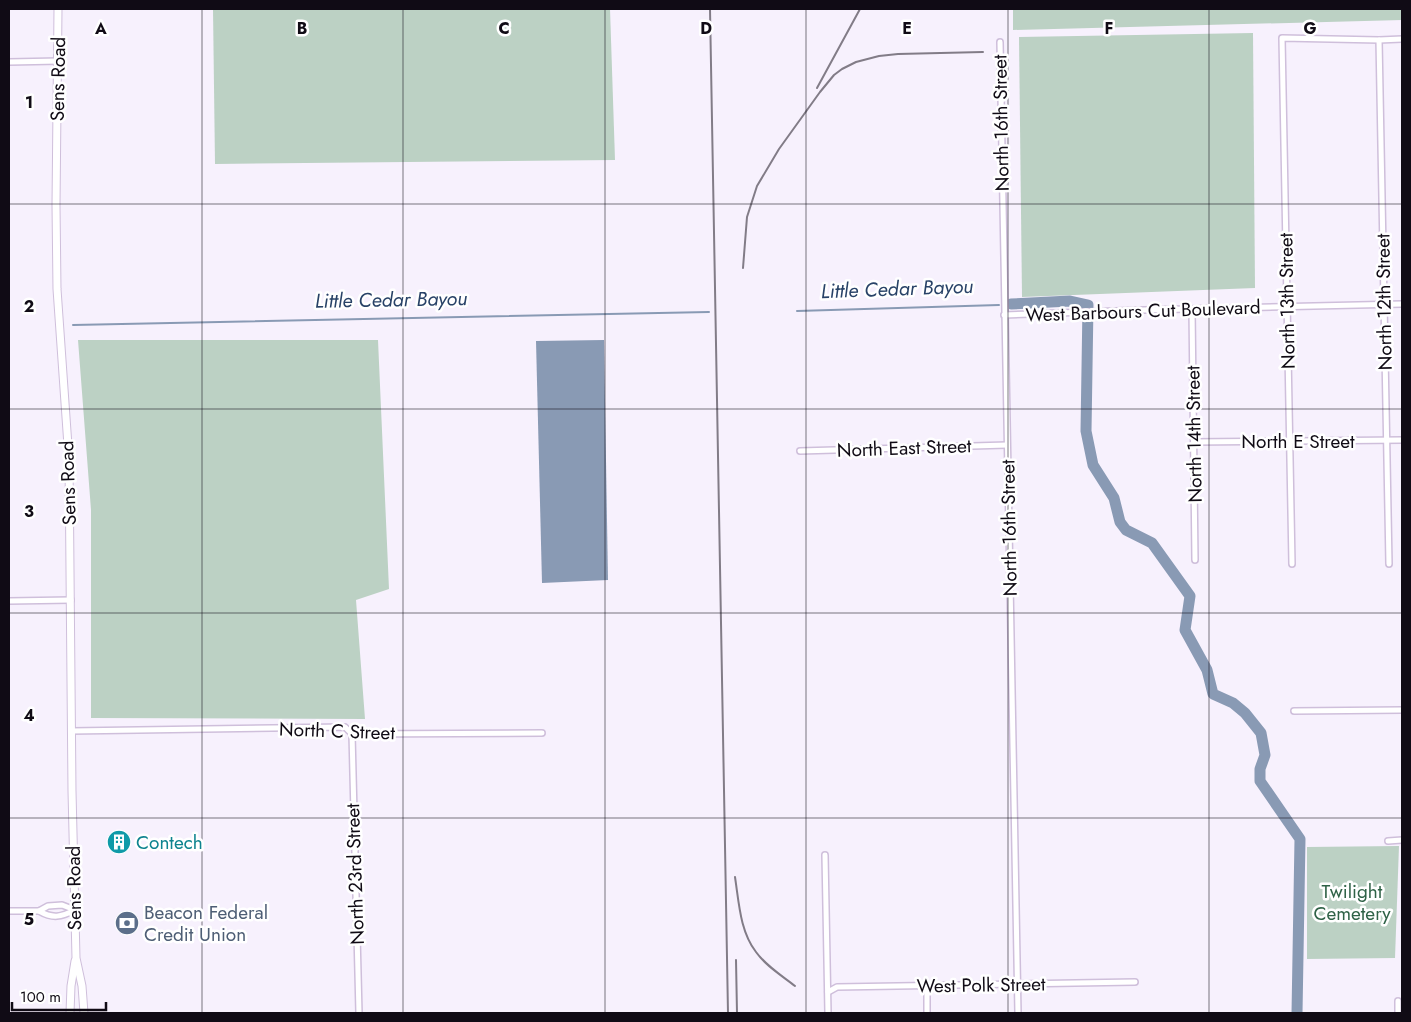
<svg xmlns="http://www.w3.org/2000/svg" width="1411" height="1022" font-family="Jost,sans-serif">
  <rect width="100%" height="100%" fill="#f7f1fd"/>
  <g fill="#bcd1c4">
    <path d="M213 9H610L615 160 215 164Z"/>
    <path d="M1013 9H1402V20L1013 30Z"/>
    <path d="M1253 33 1255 288 1022 297 1019 37Z"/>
    <path d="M78 340H378L389 589 356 600 365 719 91 718V510Z"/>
    <path d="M1399 846 1395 958 1307 959V847Z"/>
  </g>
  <path fill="#899ab4" d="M604 340 608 580 542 583 536 341Z"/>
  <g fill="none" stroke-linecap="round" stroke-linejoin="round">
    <g stroke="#899ab4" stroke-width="2">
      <path d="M797 311 999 305"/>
      <path d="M73 325 709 312"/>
    </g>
    <path stroke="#899ab4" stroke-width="11" d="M1011 304 1070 301 1088 305 1086 431 1093 465 1114 498 1120 522 1126 530 1152 543 1190 596 1185 630 1207 670 1213 694 1233 703 1245 713 1261 733 1265 755 1260 769V781L1300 839 1297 1013"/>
    <g stroke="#cfbfdb" stroke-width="8">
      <g id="minor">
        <path d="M1379 40 1389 564"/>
        <path d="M1000 42 1018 1013"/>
        <path d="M9 62 59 61"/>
        <path d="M1192 309 1195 560"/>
        <path d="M1004 315 1144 310 1402 304"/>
        <path d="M1194 442 1402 440"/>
        <path d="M800 451 1007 445"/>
        <path d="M1292 564 1282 38 1379 40 1402 39"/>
        <path d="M9 601 71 600"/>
        <path d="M1294 711 1402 710"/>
        <path d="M71 731 345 727 352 734 542 733"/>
        <path d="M352 734 359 1013"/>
        <path d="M1388 841 1402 840"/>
        <path d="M825 855 828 1013"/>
        <path d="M9 911H39L48 906 62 905 75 910"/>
        <path d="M39 911C53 919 61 917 75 910"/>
        <path d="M828 992 837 987 1135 982"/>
        <path d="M927 1013V986"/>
        <path d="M1398 1013V1001"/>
      </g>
    </g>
    <g stroke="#cfbfdb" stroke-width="9">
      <g id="secondary">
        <path d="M58 9 56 205 57 289 69 460 72 791 76 958 82 986 84 1013"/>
        <path d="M70 1013 71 986 75 961"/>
      </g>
    </g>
    <use href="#minor" stroke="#fff" stroke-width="5"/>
    <use href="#secondary" stroke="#fff" stroke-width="7"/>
    <g stroke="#827c87" stroke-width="2">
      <path d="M710 9 728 1013"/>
      <path d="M817 88 860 9"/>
      <path d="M743 268 747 217 757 186 779 149 820 92 834 75 842 69 856 62 879 56 898 54 983 52"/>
      <path d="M735 877C739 903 740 931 756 952 766 966 781 975 795 986"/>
      <path d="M736 960 737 1013"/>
    </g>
  </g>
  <path fill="none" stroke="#100b15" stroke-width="1" stroke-opacity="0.55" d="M202 9V1013M403 9V1013M605 9V1013M806 9V1013M1008 9V1013M1209 9V1013M9 204H1402M9 409H1402M9 613H1402M9 818H1402"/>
  <defs>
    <g id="building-disc" transform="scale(1.25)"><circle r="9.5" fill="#0f9aa8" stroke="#fff"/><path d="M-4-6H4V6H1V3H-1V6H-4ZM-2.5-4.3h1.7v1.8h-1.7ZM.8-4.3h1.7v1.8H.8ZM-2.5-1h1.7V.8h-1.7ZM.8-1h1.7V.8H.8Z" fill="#fff"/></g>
    <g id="bank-disc" transform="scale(1.25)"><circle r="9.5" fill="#5c6f8a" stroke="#fff"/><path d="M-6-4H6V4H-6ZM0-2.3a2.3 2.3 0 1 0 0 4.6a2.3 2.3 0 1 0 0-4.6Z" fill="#fff"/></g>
  </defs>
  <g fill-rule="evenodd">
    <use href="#building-disc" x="119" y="842"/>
    <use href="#bank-disc" x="127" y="923"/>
  </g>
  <g text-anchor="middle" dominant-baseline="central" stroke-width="5" stroke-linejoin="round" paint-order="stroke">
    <g font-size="19" fill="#100b15" stroke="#fff">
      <text transform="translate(58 79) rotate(-89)">Sens Road</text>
      <text transform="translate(1001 123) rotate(-91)">North 16th Street</text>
      <text transform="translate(1287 301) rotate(-91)">North 13th Street</text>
      <text transform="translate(1384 302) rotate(-91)">North 12th Street</text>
      <text transform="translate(1143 311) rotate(-2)">West Barbours Cut Boulevard</text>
      <text transform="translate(1194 434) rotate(-91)">North 14th Street</text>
      <text x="1298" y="441">North E Street</text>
      <text transform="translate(904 448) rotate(-2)">North East Street</text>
      <text transform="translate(68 483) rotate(-92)">Sens Road</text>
      <text transform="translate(1009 528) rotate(-91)">North 16th Street</text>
      <text transform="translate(337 731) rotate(2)">North C Street</text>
      <text transform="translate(355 874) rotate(-92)">North 23rd Street</text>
      <text transform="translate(74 888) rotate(-91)">Sens Road</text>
      <text transform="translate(981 985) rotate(-1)">West Polk Street</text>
    </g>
    <g font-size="19" fill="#0d838f" stroke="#fff" text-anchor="start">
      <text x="136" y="842">Contech</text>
    </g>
    <g font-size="19" fill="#2f6247" stroke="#fff">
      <text x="1352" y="891">Twilight<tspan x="1352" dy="22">Cemetery</tspan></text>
    </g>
    <g font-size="19" fill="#4e5e75" stroke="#fff" text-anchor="start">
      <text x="144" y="912">Beacon Federal<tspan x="144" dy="22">Credit Union</tspan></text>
    </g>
    <g font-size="20" font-style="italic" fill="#284267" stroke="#fff">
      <text transform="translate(897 289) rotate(-2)">Little Cedar Bayou</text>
      <text transform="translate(391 300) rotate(-1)">Little Cedar Bayou</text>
    </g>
  </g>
  <g font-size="16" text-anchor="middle" font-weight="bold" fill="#100b15" stroke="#fff" stroke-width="5" stroke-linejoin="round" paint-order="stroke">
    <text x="101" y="34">A</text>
    <text x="302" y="34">B</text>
    <text x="504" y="34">C</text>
    <text x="706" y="34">D</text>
    <text x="907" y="34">E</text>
    <text x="1109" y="34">F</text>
    <text x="1310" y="34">G</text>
    <text x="29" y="108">1</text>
    <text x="29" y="312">2</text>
    <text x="29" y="517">3</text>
    <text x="29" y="721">4</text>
    <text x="29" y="925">5</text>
  </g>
  <rect width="1411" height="1022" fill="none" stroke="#100b15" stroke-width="20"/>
  <path d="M12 1002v8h94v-8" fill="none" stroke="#100b15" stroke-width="2.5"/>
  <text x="20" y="1002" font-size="15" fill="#100b15" stroke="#ffffff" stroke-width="4" paint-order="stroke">100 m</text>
</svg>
